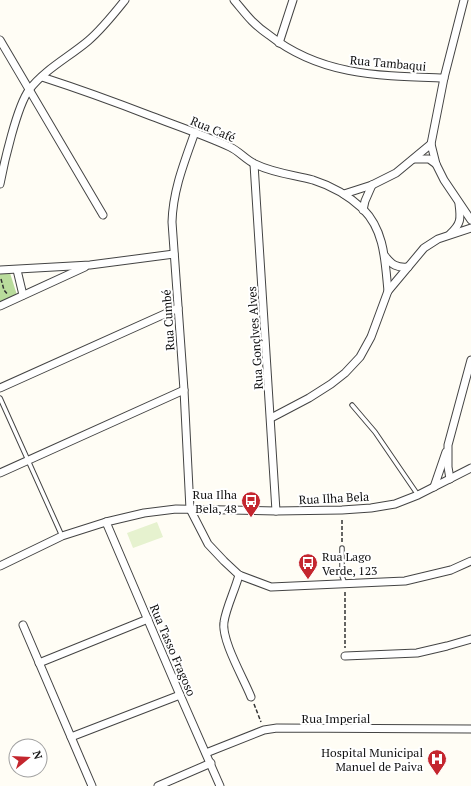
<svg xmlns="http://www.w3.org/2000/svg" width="471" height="786" font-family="'PT Serif',serif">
  <rect width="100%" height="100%" fill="#fffdf5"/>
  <path fill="#b9dc9c" d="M10 273 17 295 0 302V274Z"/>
  <path fill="#e6f2cf" d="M157 522 163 537 133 548 127 533Z"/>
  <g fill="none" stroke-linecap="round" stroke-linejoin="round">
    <g stroke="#444" stroke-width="5.5">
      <g id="service">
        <path d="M0 398 62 536"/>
        <path d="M352 405 375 432 418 495"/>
        <path d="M342 548V576L345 584"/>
      </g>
    </g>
    <g stroke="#444" stroke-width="9">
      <g id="minor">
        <path d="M234 0C240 7 246 15 252 21 257 26 263 31 269 35 321 76 380 76 444 78"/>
        <path d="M464 0 444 78 431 144 436 164 444 180 471 220"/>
        <path d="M0 40 103 215"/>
        <path d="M279 43 293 0"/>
        <path d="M42 77C79 89 115 102 151 116 177 126 204 135 230 147 239 151 246 160 255 164 273 173 294 175 313 180 332 186 349 196 363 209 385 231 385 262 388 291"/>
        <path d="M195 132C184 163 173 190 172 222L184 390 190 509 208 544 224 561 239 575 271 587 405 581 451 570 471 561"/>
        <path d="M414 159H429L436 164"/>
        <path d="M254 164 276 511"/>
        <path d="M0 184C4 163 17 106 29 90 44 70 69 57 88 41 102 29 113 15 125 0"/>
        <path d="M344 194 372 185 396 173 431 144"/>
        <path d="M363 210 365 201 372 185"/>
        <path d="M450 234C461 224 461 219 459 204"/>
        <path d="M385 256C392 265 397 268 408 267"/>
        <path d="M0 270 90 265 174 254"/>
        <path d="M17 270 23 295"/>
        <path d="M0 306 85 267"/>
        <path d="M0 388 178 308"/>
        <path d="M271 418 309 398 331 384 345 373 360 357 371 337 388 291 424 248 438 239 471 228"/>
        <path d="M0 473 184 390"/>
        <path d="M450 479 448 467V445L471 360"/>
        <path d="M434 487 446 452"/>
        <path d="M106 522 180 695 220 786"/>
        <path d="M0 566 62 536 106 522 144 513 176 509 276 511 342 510 371 508 395 504 418 495 471 468"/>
        <path d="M239 575C235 590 226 608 224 622 221 640 244 679 251 697"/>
        <path d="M23 625 92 786"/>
        <path d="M345 656 417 653 447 646 471 639"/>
        <path d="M39 663 148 619"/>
        <path d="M71 737 180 695"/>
        <path d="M206 753 264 730 277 728 471 729"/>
        <path d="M158 786 211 763"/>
      </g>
    </g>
    <g stroke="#333" stroke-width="1.5" stroke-dasharray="4 2" stroke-linecap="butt">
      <path d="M1 279 4 290 8 295"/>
      <path d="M342 542V518"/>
      <path d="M345 592V648"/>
      <path d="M254 704 261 722"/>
    </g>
    <use href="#service" stroke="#fff" stroke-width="3.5"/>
    <use href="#minor" stroke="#fff" stroke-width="7"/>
  </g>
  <defs>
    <g id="bus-pin" transform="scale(1)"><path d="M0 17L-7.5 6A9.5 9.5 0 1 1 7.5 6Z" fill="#c4262e" stroke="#fff"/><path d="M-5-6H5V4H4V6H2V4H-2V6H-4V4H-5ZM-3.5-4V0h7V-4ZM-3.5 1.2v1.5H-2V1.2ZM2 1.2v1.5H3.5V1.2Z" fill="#fff"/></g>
    <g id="hospital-pin" transform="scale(1)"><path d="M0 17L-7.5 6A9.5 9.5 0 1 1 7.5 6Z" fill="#c4262e" stroke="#fff"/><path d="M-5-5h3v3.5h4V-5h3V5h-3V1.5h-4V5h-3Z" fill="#fff"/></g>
  </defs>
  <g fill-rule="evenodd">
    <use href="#bus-pin" x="251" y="501"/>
    <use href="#bus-pin" x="308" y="563"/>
    <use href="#hospital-pin" x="437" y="759"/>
  </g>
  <g text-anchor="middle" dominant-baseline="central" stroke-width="4" stroke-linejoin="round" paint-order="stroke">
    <g font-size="12" fill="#111" stroke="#fff">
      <text transform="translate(388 63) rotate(5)">Rua Tambaqui</text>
      <text transform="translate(213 129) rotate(23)">Rua Café</text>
      <text transform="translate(168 320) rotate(-94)">Rua Cumbé</text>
      <text transform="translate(255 338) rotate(-94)">Rua Gonçlves Alves</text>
      <text transform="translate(334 498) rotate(-3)">Rua Ilha Bela</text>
      <text transform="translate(173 650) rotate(67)">Rua Tasso Fragoso</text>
      <text x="336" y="718">Rua Imperial</text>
    </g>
    <g font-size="12" fill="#111" stroke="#fff" text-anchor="end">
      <text x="237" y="494">Rua Ilha<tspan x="237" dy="14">Bela, 48</tspan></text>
      <text x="322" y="556" text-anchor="start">Rua Lago<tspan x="322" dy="14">Verde, 123</tspan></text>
      <text x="423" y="752">Hospital Municipal<tspan x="423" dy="14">Manuel de Paiva</tspan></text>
    </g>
  </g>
  <g transform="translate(28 758) rotate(72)"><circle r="19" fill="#ffffff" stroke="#a0a0a0"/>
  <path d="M0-3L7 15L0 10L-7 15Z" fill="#c4262e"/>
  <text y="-6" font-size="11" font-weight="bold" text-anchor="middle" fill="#111111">N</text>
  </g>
</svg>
